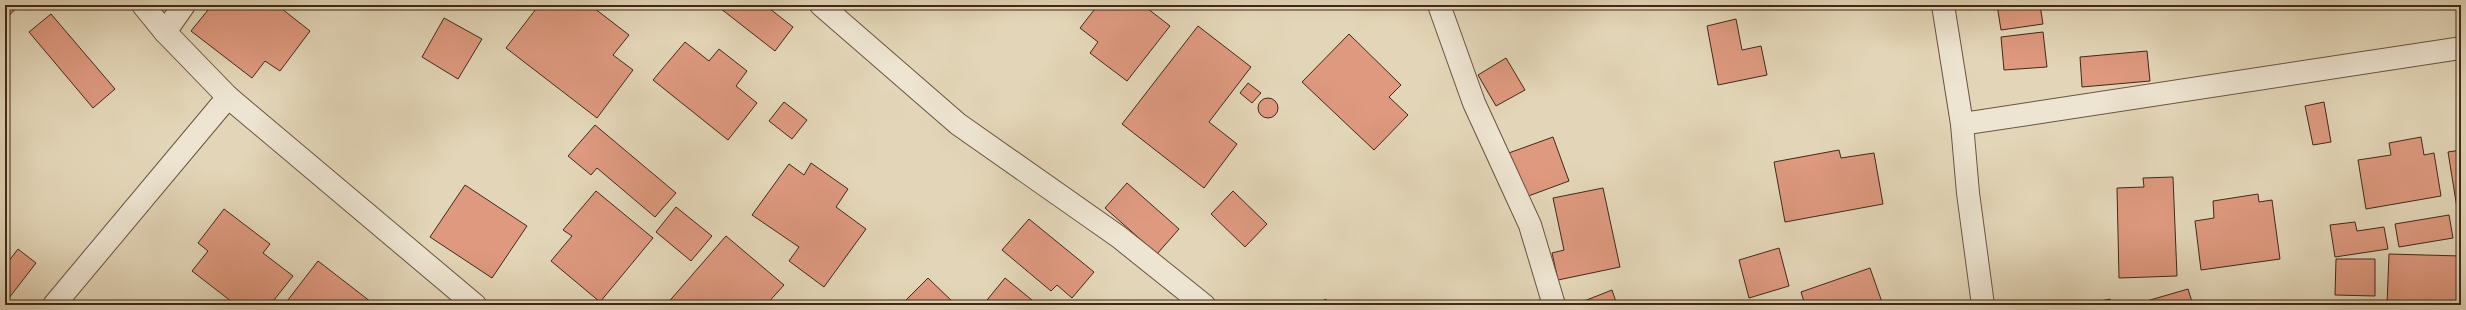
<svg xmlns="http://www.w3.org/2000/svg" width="2466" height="310" font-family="'IM FELL DW Pica',serif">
  <rect width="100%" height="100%" fill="#e3d6b8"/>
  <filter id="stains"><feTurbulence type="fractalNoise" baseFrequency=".005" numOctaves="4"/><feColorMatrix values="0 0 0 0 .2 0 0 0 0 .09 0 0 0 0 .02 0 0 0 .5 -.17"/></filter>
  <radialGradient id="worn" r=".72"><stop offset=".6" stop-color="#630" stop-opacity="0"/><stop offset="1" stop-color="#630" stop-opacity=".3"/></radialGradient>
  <g fill="#de997f" stroke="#412818">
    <path d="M5 5H19L5 20Z"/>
    <path d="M212 5H277L310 31 280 71 265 61 252 78 191 31Z"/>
    <path d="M539 5H590L629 35 613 55 633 70 597 118 506 48Z"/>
    <path d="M716 5H765L793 27 775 51Z"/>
    <path d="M1098 5H1143L1170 26 1127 81 1090 53 1098 42 1080 28Z"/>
    <path d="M1997 5H2040L2043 24 2001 30Z"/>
    <path d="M2172 5H2220L2172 9Z"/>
    <path d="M51 14 115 89 93 108 29 32Z"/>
    <path d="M444 18 482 39 458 79 422 57Z"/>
    <path d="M1736 19 1742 50 1761 46 1767 75 1718 85 1707 26Z"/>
    <path d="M1198 26 1251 67 1209 122 1237 144 1204 188 1122 124Z"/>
    <path d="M2043 32 2047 67 2004 70 2001 37Z"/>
    <path d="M1349 34 1401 85 1389 97 1408 115 1374 150 1302 82Z"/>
    <path d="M685 42 709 61 719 49 747 71 736 86 757 103 728 140 653 80Z"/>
    <path d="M2147 51 2150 81 2082 87 2080 57Z"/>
    <path d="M1506 58 1525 90 1496 106 1478 75Z"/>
    <path d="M1248 83 1261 93 1252 103 1240 93Z"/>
    <circle cx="1268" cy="108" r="10"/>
    <path d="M784 102 807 120 792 139 769 121Z"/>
    <path d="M2324 102 2331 142 2313 145 2305 106Z"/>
    <path d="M595 125 676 193 655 217 597 168 591 175 568 156Z"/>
    <path d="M1553 137 1569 181 1523 198 1506 154Z"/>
    <path d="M2421 137 2424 155 2434 153 2441 196 2366 209 2358 160 2391 155 2389 143Z"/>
    <path d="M1839 150 1841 158 1874 153 1883 204 1785 222 1774 162Z"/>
    <path d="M2461 150V207L2457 208 2448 152Z"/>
    <path d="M811 163 848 189 836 207 866 229 824 287 789 261 799 247 752 215 789 164 804 175Z"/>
    <path d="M2173 177 2177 276 2119 278 2117 188 2144 187 2143 178Z"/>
    <path d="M1127 183 1179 229 1157 254 1105 208Z"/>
    <path d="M465 185 527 226 492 278 430 237Z"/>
    <path d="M1603 188 1620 267 1558 280 1552 253 1564 250 1553 198Z"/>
    <path d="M596 191 653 238 600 302 551 261 572 236 563 230Z"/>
    <path d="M1233 191 1267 224 1245 247 1211 214Z"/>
    <path d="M2258 194 2259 202 2272 200 2280 259 2201 270 2195 221 2214 218 2213 201Z"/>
    <path d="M676 207 712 236 691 261 656 232Z"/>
    <path d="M224 209 270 244 263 253 293 276 270 305H236L192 271 208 251 198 243Z"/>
    <path d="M2449 215 2453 238 2399 247 2395 224Z"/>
    <path d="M1029 219 1094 272 1072 298 1057 285 1051 291 1002 250Z"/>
    <path d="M2355 222 2357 231 2384 227 2388 249 2335 257 2330 225Z"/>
    <path d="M726 236 784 285 766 305H666Z"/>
    <path d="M1779 248 1789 286 1749 298 1739 260Z"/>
    <path d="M18 249 36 263 9 298 5 295V266Z"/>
    <path d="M2389 254 2461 256V305H2387Z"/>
    <path d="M2336 259H2375V296L2335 295Z"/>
    <path d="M318 261 375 305H284Z"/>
    <path d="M1870 268 1883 305H1805L1801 292Z"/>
    <path d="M928 278 956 305H901Z"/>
    <path d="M1005 278 1038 305H983Z"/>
    <path d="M2188 289 2193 305H2133Z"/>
    <path d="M1612 290 1617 305H1574Z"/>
    <path d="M1325 299 1334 305H1321Z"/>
    <path d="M2110 299 2111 305H2086V304Z"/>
    <path d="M1106 301 1112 302 1118 305H1097Z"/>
  </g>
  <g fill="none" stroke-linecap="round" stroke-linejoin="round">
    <g stroke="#6a5440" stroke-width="24">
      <g id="street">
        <path d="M143 5 165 32 228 97 475 305"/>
        <path d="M821 5 958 124 1119 237 1204 305"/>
        <path d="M1439 5 1474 103 1530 225 1554 305"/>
        <path d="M1943 5 1962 124 1968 193 1983 305"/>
        <path d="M165 32 184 5"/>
        <path d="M1962 124 2461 48"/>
        <path d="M54 305 228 97"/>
      </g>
    </g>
    <use href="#street" stroke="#ede4d1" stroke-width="22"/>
  </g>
  <rect width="2466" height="310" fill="none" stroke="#e3d6b8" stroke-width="20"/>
  <rect x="6" y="6" width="2454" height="298" fill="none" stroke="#412818" stroke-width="2"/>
  <rect x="10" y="10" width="2446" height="290" fill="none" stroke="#412818"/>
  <rect width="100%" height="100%" filter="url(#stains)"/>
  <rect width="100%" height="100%" fill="url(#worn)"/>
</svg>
